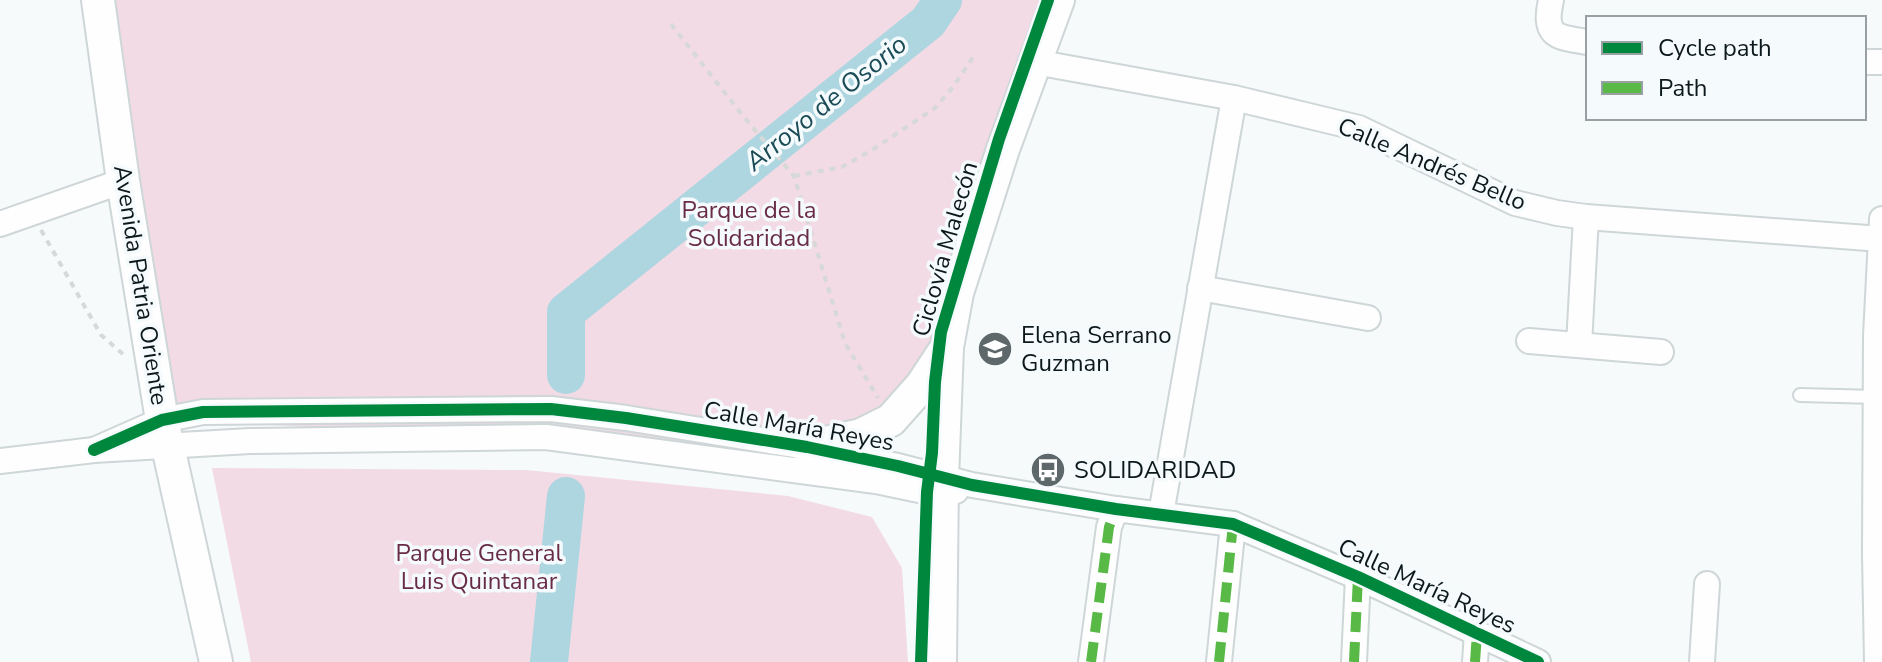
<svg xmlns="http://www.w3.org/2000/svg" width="1882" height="662" font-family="'Nunito Sans',sans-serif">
  <rect width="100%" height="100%" fill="#f7fafb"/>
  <g fill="#f2dbe4">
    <path d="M104 0H1061L947 347 891 420 823 450 162 420Z"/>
    <path d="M212 468 526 470 788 496 872 517 902 568 908 662H251Z"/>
  </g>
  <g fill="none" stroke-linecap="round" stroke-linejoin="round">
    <g stroke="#aed6e0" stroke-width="38">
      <path d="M566 375V312L928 22 943 0"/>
      <path d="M549 662 566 496"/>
    </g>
    <g stroke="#ced6d8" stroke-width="16">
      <path id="lane" d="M1800 395 1877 397"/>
    </g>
    <g stroke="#ced6d8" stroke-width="28">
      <g id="street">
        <path d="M1551 0C1543 37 1556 37 1588 42"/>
        <path d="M1035 62 1234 98 1359 128 1515 203 1557 213 1586 217 1881 239"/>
        <path d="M1864 62H1882"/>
        <path d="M0 224 123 181"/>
        <path d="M1200 288 1368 318"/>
        <path d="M1529 341 1661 352"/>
        <path d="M1579 345 1586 217"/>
        <path d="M94 450 162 420 203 412 551 409 626 418 807 447 898 466 972 485 1116 509 1233 524 1358 577 1538 662"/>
        <path d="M0 461 94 450 250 441 546 437 876 481 943 495 956 491"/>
        <path d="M1161 514 1234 98"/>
        <path d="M1091 662 1109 527 1116 509"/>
        <path d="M1219 662 1233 524"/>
        <path d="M1354 662 1358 577"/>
        <path d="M1475 662 1477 633"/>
        <path d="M1702 662 1707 584"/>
        <path d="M1877 662 1875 554 1876 336 1882 219"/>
      </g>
    </g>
    <g stroke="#ced6d8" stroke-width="36">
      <g id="secondary">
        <path d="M98 0 123 181 162 420 216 662"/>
        <path d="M807 447 861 435 891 420 922 385 947 347"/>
        <path d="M940 662 942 479 947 347 957 293 1003 149 1058 0"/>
      </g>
    </g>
    <g stroke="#d7d8d8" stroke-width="4" stroke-dasharray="6 6" stroke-linecap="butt">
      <path d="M671 24 743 116 794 176 845 343 878 398"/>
      <path d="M794 176 842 167 875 148 935 108 953 87 976 53"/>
      <path d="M41 230 101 335 124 355"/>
    </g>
    <use href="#lane" stroke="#fefefe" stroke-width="12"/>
    <use href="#street" stroke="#fefefe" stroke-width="24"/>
    <use href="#secondary" stroke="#fefefe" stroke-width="32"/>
    <g stroke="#58b947" stroke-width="10" stroke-dasharray="20 10" stroke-linecap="butt">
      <path d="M1091 662 1109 527 1116 509"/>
      <path d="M1219 662 1233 524"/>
      <path d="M1354 662 1358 577"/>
      <path d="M1475 662 1477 633"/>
    </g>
    <g stroke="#f5fbfd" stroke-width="17">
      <g id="cycleway">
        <path d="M94 450 162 420 203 412 551 409 626 418 807 447 898 466 972 485 1116 509 1233 524 1358 577 1538 662"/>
        <path d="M921 662 927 492 932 453 935 382 941 332 999 139 1048 0"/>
      </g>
    </g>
    <use href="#cycleway" stroke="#00873e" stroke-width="12"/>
  </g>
  <defs>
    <g id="school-disc" transform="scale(1.8)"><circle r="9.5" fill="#5e6769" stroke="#f5fbfd"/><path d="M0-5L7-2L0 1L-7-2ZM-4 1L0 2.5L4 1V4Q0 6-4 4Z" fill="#fff"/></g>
    <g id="bus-disc" transform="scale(1.8)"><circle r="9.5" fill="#5e6769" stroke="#f5fbfd"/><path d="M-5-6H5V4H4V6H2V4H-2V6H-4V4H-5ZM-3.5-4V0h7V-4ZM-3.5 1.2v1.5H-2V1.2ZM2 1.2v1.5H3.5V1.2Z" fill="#fff"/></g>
  </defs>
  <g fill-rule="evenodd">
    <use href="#school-disc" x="995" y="349"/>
    <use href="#bus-disc" x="1048" y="470"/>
  </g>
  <g text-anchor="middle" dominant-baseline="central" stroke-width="7" stroke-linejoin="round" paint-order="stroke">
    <g font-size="24" fill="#0c181b" stroke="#f5fbfd">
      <text transform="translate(1432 164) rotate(23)">Calle Andrés Bello</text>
      <text transform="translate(945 249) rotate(-74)">Ciclovía Malecón</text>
      <text transform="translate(141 285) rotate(81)">Avenida Patria Oriente</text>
      <text transform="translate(799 426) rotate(10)">Calle María Reyes</text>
      <text transform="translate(1427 586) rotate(25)">Calle María Reyes</text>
    </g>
    <g font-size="24" fill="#692c46" stroke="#f5fbfd">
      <text x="749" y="210">Parque de la<tspan x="749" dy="28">Solidaridad</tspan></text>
      <text x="479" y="553">Parque General<tspan x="479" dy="28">Luis Quintanar</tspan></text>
    </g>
    <g font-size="24" fill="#0c181b" stroke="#f5fbfd" text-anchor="start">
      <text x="1021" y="335">Elena Serrano<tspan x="1021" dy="28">Guzman</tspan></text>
      <text x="1074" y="470">SOLIDARIDAD</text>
    </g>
    <g font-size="26" font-style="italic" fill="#1a4b56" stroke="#f5fbfd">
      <text transform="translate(826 103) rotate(-39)">Arroyo de Osorio</text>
    </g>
  </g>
  <rect x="1586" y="16" width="280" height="104" fill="#f5fbfd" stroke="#98a0a3" stroke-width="2"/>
  <rect x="1602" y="42" width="40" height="12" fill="#00873e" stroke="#98a0a3" stroke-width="2"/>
  <text x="1658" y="56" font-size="24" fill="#0c181b">Cycle path</text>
  <rect x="1602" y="82" width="40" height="12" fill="#58b947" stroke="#98a0a3" stroke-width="2"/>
  <text x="1658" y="96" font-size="24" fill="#0c181b">Path</text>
</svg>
